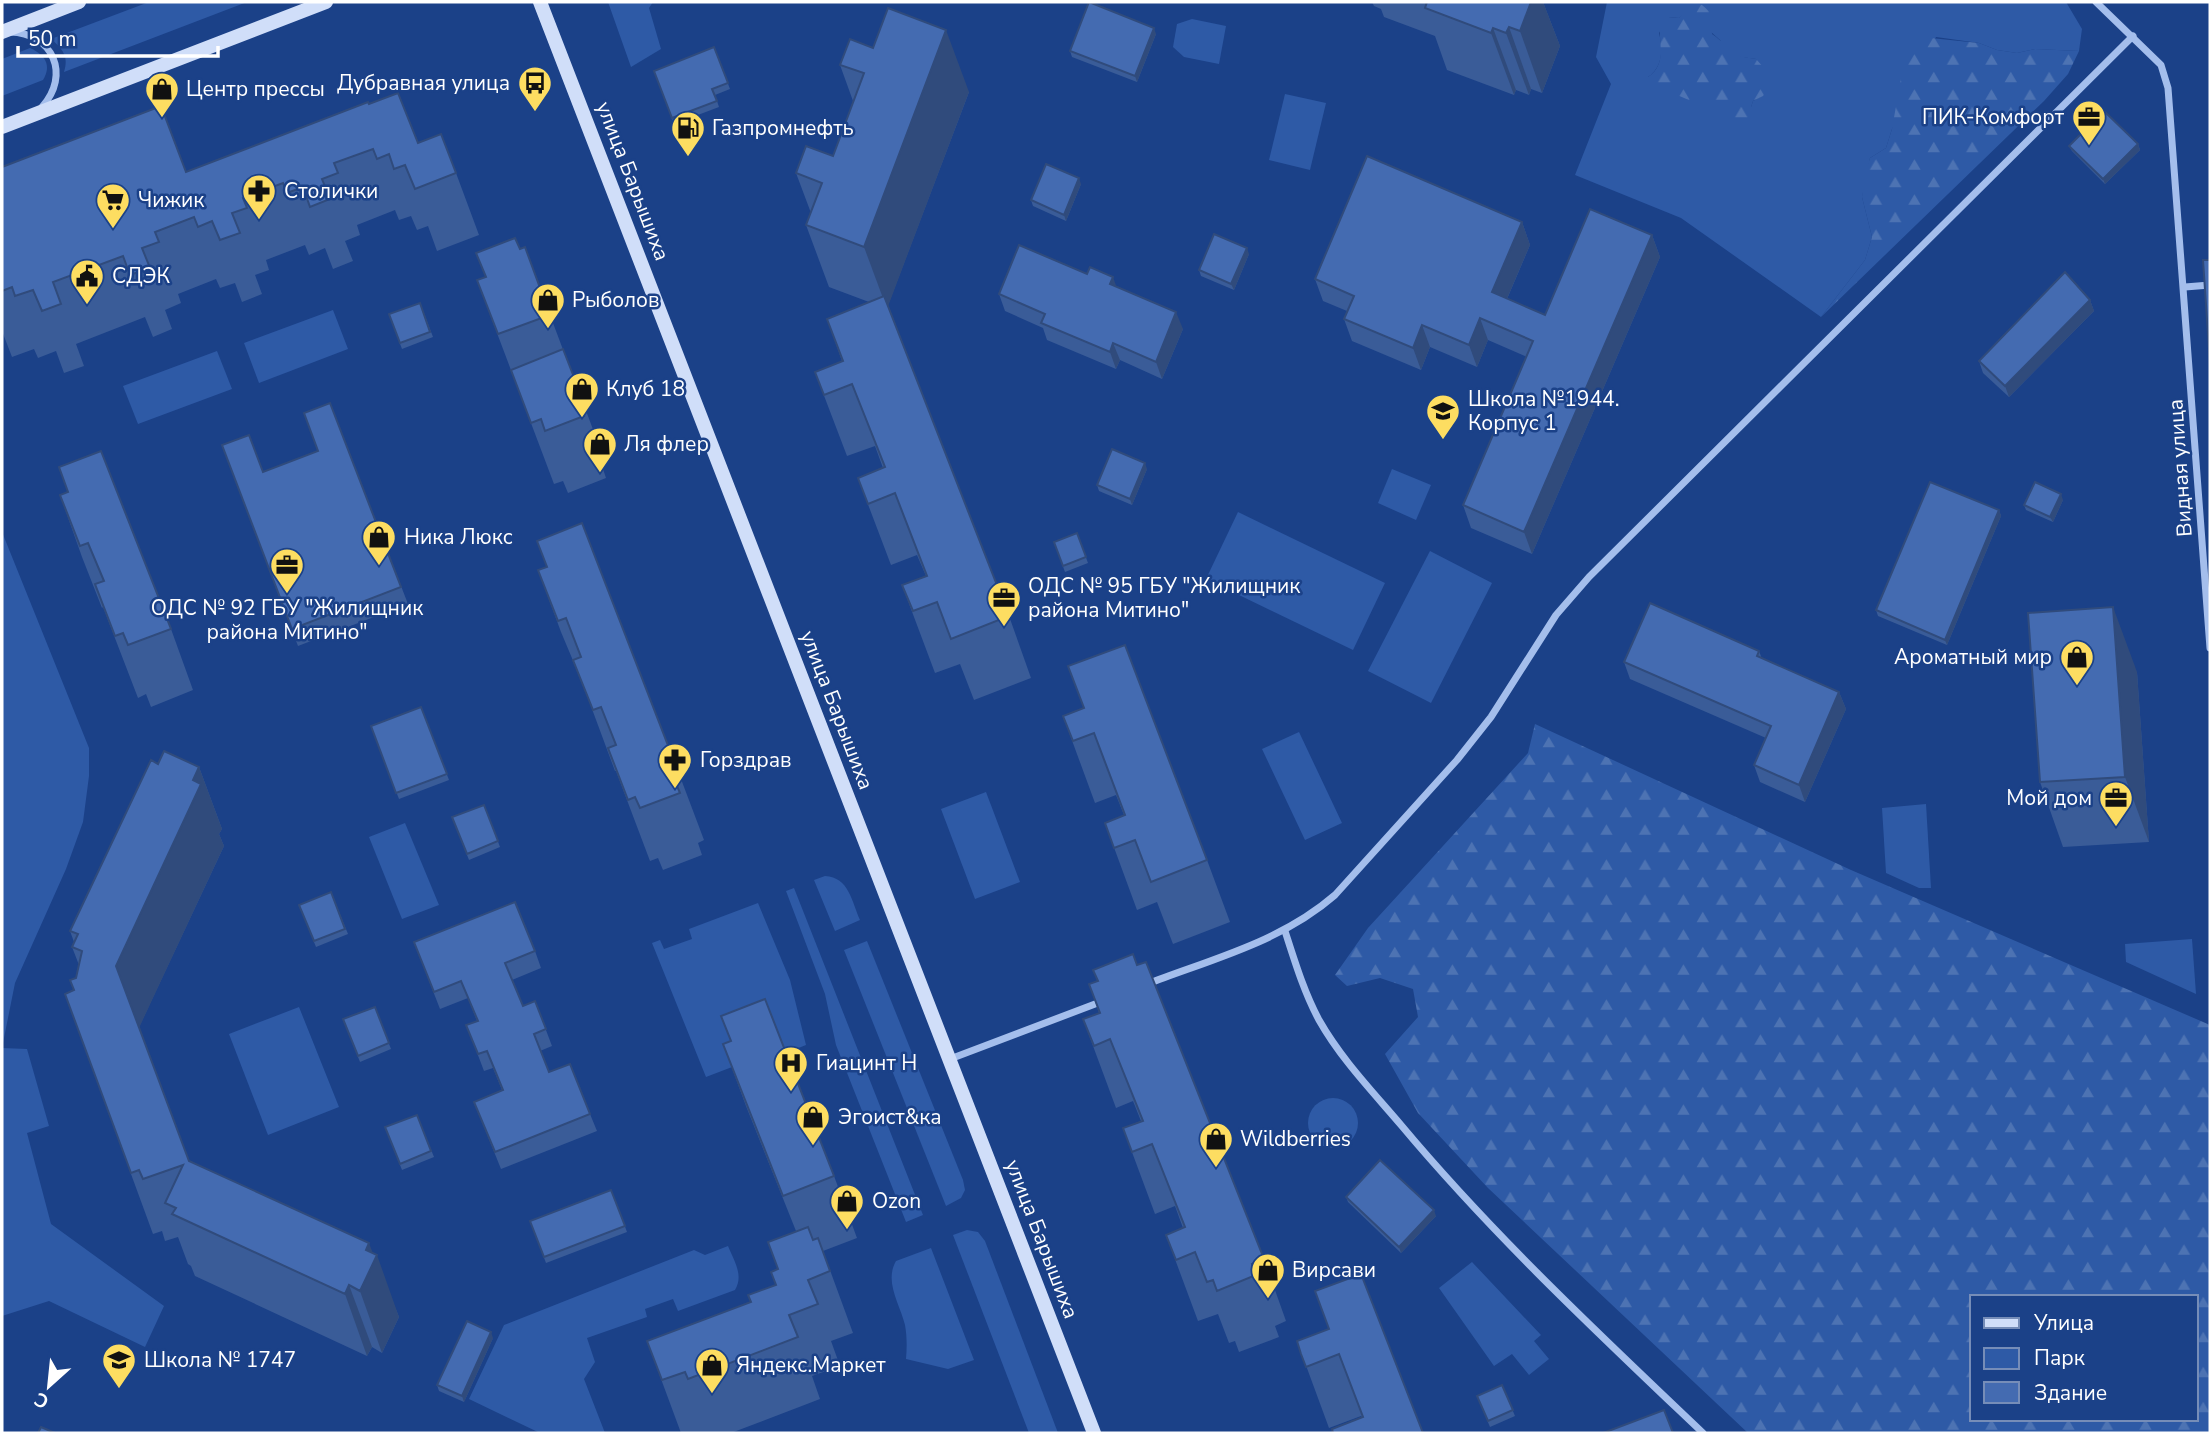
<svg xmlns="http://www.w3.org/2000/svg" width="2212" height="1435" font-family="'Nunito Sans',sans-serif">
  <defs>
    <pattern id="forest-firs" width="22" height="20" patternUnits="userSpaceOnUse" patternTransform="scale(1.75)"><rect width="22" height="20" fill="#2e5aa6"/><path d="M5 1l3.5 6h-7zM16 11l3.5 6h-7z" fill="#4d73b3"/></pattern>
  </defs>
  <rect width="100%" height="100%" fill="#1b4188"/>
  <g fill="#2e5aa6" fill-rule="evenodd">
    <path d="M149 2H247L64 72C69 57 63 49 51 39Z"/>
    <path d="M608 2H653L649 8 661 49 631 67Z"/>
    <path d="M1607 2H2066L2082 29 2079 51 2035 49 2017 53 1997 50 1979 43 1936 37 1892 129 1886 148 1870 158 1862 197 1872 237 1865 260 1821 317 1681 218 1575 175 1611 84 1596 57ZM1687 11 1720 40 1726 50 1734 56 1756 59 1762 96 1753 101 1751 107 1648 77C1663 67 1663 49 1659 33L1669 17 1679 18Z"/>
    <path d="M1192 19 1226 26 1219 64 1184 57 1173 47 1177 24Z"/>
    <path d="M30 48C45 55 52 65 43 80L2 96V59Z"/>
    <path d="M1285 94 1326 103 1310 170 1269 160Z"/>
    <path d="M333 310 348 349 259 383 244 343Z"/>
    <path d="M217 351 232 389 138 424 123 386Z"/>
    <path d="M1392 469 1431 485 1416 520 1378 503Z"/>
    <path d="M1238 512 1385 583 1353 650 1206 579Z"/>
    <path d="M2 532 89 748V776L83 822 66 869 15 983 2 1048 27 1049 49 1126 27 1133 51 1224 164 1306 145 1347 49 1301 2 1316Z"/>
    <path d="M1430 551 1492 583 1431 703 1368 671Z"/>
    <path d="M1299 732 1342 823 1305 840 1262 749Z"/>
    <path d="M986 792 1020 882 975 899 941 809Z"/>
    <path d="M1926 804 1931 888H1919L1886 873 1882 808Z"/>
    <path d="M405 823 439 905 402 919 369 837Z"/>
    <path d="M825 876C849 877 852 902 860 920L835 931 814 880Z"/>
    <path d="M794 888 923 1215 906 1222 836 1045 825 994 786 891Z"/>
    <path d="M758 903 790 980 806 1045 781 1055 753 1059 706 1077 652 943 660 940 664 949 692 939 689 929Z"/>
    <path d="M2192 939 2196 994 2126 962 2125 944Z"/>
    <path d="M867 941 963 1180 965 1190 961 1198 946 1206 844 950Z"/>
    <path d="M299 1007 339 1107 268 1135 229 1034Z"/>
    <circle cx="1333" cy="1123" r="25"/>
    <path d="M967 1230 978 1232 985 1241 1058 1433H1029L953 1235Z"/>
    <path d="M728 1246C734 1261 744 1275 735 1290L678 1311 673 1299 645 1309 647 1317 587 1338 595 1362 584 1379 605 1433H540L469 1399 504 1325 694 1250 705 1255Z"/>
    <path d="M931 1248 974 1360 948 1369 906 1359C907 1348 907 1336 905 1325 900 1304 884 1282 896 1261Z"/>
    <path d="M1472 1262 1541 1335 1534 1341 1549 1359 1529 1375 1512 1354 1494 1366 1439 1288Z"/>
  </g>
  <g fill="url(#forest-firs)" fill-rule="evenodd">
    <path d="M1692 3 1702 5 1710 12 1712 34C1735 50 1721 54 1756 59L1764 68 1768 88 1763 96 1753 101 1751 107 1752 117 1745 124 1649 83 1648 77C1668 64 1658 42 1660 23L1668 17 1679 18Z"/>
    <path d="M1921 37 1979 43 1997 50 2017 53 2035 49 2079 51 2068 74 2044 101 1821 317 1865 260 1872 237 1862 197 1864 177 1870 158 1886 148 1892 129 1906 49Z"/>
    <path d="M1535 724 1851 870 2210 1025V1433H1748L1488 1188 1418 1113 1385 1054 1418 1017 1413 989 1380 978 1347 986 1335 975 1368 928 1528 753ZM1972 1297H2196V1419H1972Z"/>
  </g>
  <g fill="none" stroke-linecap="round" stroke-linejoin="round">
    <g stroke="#a4beec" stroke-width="7">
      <path d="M2096 2 2161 65 2168 88 2210 648"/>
      <path d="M10 32C53 33 71 75 42 107"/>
      <path d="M2185 287 2210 285"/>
      <path d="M1285 931C1295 962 1304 992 1319 1020 1341 1059 1373 1092 1401 1125 1494 1236 1599 1334 1703 1433"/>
      <path d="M1147 984C1212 959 1281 942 1335 895L1457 760 1491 717 1556 615 1589 577 2133 36"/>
      <path d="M950 1059 1103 1001"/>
    </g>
    <g stroke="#d0def9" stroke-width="14">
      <path d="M540 2 1094 1433"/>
      <path d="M2 32 79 2"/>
      <path d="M2 127 326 2"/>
    </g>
  </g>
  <g fill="#3a5c98">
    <path d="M1372 2H1543L1560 46 1542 93 1531 89 1529 95 1516 90 1514 95 1447 70 1435 36 1384 17 1381 9 1374 6Z"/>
    <path d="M1156 34 1137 82 1072 57 1070 51Z"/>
    <path d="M714 47 730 89 715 95 719 107 674 124 654 71Z"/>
    <path d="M840 65 969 92 888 305 1009 616 1031 678 974 700 960 664 935 673 902 585 926 576 917 555 891 565 858 478 883 468 875 446 847 456 815 372 842 361 827 319 869 302 829 287 806 225 811 213 796 173 833 156 853 101Z"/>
    <path d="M369 104 456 173 479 235 437 251 428 226 417 230 411 216 399 220 395 210 357 225 360 235 345 241 353 261 333 269 325 248 309 255 305 245 266 260 269 270 255 275 262 294 242 302 235 283 220 288 216 279 178 294 181 303 165 310 172 329 153 337 145 317 76 344 84 366 64 373 56 351 38 358 34 349 12 357 2 331V167L186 172Z"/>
    <path d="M2138 144 2140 150 2105 184 2072 151 2069 146Z"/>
    <path d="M1081 184 1066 221 1033 206 1031 200Z"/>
    <path d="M1522 222 1530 245 1507 299 1545 315 1652 235 1660 257 1532 554 1471 528 1463 505 1527 357 1488 340 1477 367 1430 347 1421 370 1352 341 1344 319 1347 311 1323 301 1315 279Z"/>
    <path d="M520 249 550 315 606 464 602 466 606 478 568 493 563 481 554 484 477 280 485 277Z"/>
    <path d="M1249 254 1234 290 1201 276 1199 270Z"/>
    <path d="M1117 287 1183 329 1162 379 1120 360 1116 369 1047 340 1043 328 1005 311 999 294Z"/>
    <path d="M2090 300 2094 311 2009 397 1983 373 1979 361Z"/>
    <path d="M420 303 433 337 402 349 389 314Z"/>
    <path d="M330 403 408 604 298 646 222 445 263 472 318 451Z"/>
    <path d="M59 467 171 629 193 690 151 707 146 694 138 698 103 607 102 608 82 557 60 495 68 492Z"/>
    <path d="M1147 469 1132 505 1099 491 1097 485Z"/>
    <path d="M2063 500 2053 522 2026 510 2024 505Z"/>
    <path d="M1999 510 2001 516 1947 645 1878 616 1876 610Z"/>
    <path d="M1077 533 1088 563 1065 572 1054 542Z"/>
    <path d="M538 570 681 779 704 840 698 843 702 855 663 870 658 858 650 861 616 771H615L582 682 561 632Z"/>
    <path d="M1759 651 1762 659 1839 692 1846 709 1805 802 1760 782 1754 765 1766 738 1630 679 1624 662Z"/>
    <path d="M1068 666 1207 860 1230 922 1173 944 1157 902 1137 910 1105 823 1124 815 1116 795 1095 803 1063 716 1084 709Z"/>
    <path d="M2137 672 2149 842 2063 847 2040 782Z"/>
    <path d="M421 707 449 780 399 799 371 726Z"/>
    <path d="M158 764 199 767 222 829 219 834 224 846 139 1027 189 1161 373 1253 399 1317 382 1353 372 1347 367 1356 195 1276 191 1266 188 1264 178 1237 165 1241 162 1231 153 1234 65 994 74 990 79 965 72 947 74 942 70 931Z"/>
    <path d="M484 805 500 847 469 860 452 817Z"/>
    <path d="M331 892 348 934 316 947 299 905Z"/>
    <path d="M414 942 535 951 541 968 512 980 523 1006 535 1001 552 1046 540 1051 549 1072 590 1114 597 1131 501 1169 474 1102 502 1090 493 1068 484 1071 473 1042 466 1025 477 1021 468 998 440 1009Z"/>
    <path d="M1089 984 1264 1259 1286 1321 1275 1326 1279 1337 1239 1352 1235 1341 1229 1343 1218 1314 1198 1321 1166 1235 1183 1228 1175 1206 1155 1214 1123 1128 1141 1121 1133 1101 1116 1108 1083 1019 1099 1013Z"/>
    <path d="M375 1007 391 1049 360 1062 343 1019Z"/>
    <path d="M721 1016 834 1176 857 1238 823 1251 853 1333 831 1341 840 1366 812 1376 820 1399 731 1433H681L647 1341 750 1302 776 1285 778 1269 796 1231 746 1106 723 1044 731 1042Z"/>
    <path d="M417 1115 434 1157 402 1170 385 1127Z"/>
    <path d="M611 1190 627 1232 546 1263 530 1221Z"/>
    <path d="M1346 1197 1436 1216 1401 1253 1348 1202Z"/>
    <path d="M1315 1291 1423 1433 1362 1418 1361 1416 1329 1428 1297 1341 1329 1329Z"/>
    <path d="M493 1338 464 1402 439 1391 437 1385Z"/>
    <path d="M1502 1385 1515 1416 1490 1427 1477 1396Z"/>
  </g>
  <g fill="#304b7c">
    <path d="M1531 2H1543L1560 46 1542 93 1520 31Z"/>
    <path d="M1509 27 1531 89 1529 95 1506 33Z"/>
    <path d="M1154 28 1156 34 1137 82 1135 76Z"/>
    <path d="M1493 28 1516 90 1514 95 1491 33Z"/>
    <path d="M946 30 969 92 887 309 864 247Z"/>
    <path d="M2138 144 2140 150 2105 184 2103 179Z"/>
    <path d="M1079 178 1081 184 1066 221 1064 215Z"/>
    <path d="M1522 222 1530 245 1500 315 1492 292Z"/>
    <path d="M1652 235 1660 257 1532 554 1524 532Z"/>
    <path d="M1247 248 1249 254 1234 290 1231 284Z"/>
    <path d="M1113 277 1119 294 1110 284Z"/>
    <path d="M2090 300 2094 311 2009 397 2005 386Z"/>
    <path d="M1176 312 1183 329 1162 379 1156 362Z"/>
    <path d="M1480 318 1488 340 1477 367 1469 345Z"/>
    <path d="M1422 325 1430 347 1421 370 1413 348Z"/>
    <path d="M1113 343 1120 360 1116 369 1110 352Z"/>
    <path d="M1145 463 1147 469 1132 505 1130 499Z"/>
    <path d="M2061 494 2063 500 2053 522 2050 517Z"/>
    <path d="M1999 510 2001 516 1947 645 1945 640Z"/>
    <path d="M2113 607 2137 672 2149 842 2125 777Z"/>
    <path d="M1839 692 1846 709 1805 802 1799 785Z"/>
    <path d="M199 767 222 829 219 834 224 846 139 1028 116 966Z"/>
    <path d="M1434 1210 1436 1216 1401 1253 1399 1247Z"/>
    <path d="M369 1243 375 1259 377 1255 399 1317 382 1353 360 1291 366 1250Z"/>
    <path d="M349 1285 372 1347 367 1356 345 1294Z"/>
    <path d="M491 1332 493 1338 464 1402 462 1396Z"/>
  </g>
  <g fill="#446bb1" stroke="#304b7c" stroke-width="2">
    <path d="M1089 2 1154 28 1135 76 1070 51Z"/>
    <path d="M1427 2H1531L1520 31 1509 27 1506 33 1493 28 1491 33 1425 8Z"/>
    <path d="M888 8 946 30 864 247 806 225 822 183 796 173 806 146 833 156 864 73 840 65 850 39 873 48Z"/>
    <path d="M714 47 728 83 712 89 717 101 672 118 654 71Z"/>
    <path d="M398 93 418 143 441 134 456 173 415 189 405 165 394 169 389 154 377 159 373 149 334 163 338 173 322 179 330 199 310 207 303 187 287 193 283 183 243 198 247 208 232 213 240 233 220 240 212 221 198 227 194 217 155 232 159 242 142 248 150 268 130 275 123 256 53 282 61 304 42 311 33 290 15 296 12 287 2 291V167L161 106 186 172 368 102 369 104Z"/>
    <path d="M2104 111 2138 144 2103 179 2069 146Z"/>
    <path d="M1367 156 1522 222 1492 292 1545 315 1590 209 1652 235 1524 532 1463 505 1533 341 1480 318 1469 345 1422 325 1413 348 1344 319 1354 296 1315 279Z"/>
    <path d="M1046 164 1079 178 1064 215 1031 200Z"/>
    <path d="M1214 234 1247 248 1231 284 1199 270Z"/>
    <path d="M515 238 520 249 525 247 550 315 498 334 477 280 486 277 476 253Z"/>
    <path d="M1019 245 1087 274 1090 267 1113 277 1110 284 1176 312 1156 362 1113 343 1110 352 1041 323 1045 314 999 294Z"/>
    <path d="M2203 260H2210V364Z"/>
    <path d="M2065 272 2090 300 2005 386 1979 361Z"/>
    <path d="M884 296 1009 616 951 639 937 602 913 611 902 585 927 576 895 493 868 504 858 478 885 467 852 384 824 395 815 372 843 361 827 319Z"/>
    <path d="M420 303 430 332 400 343 389 314Z"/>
    <path d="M563 349 584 403 579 405 584 416 545 431 541 419 531 423 511 370Z"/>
    <path d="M330 403 401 587 292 629 222 445 249 435 263 472 318 451 304 413Z"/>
    <path d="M1112 449 1145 463 1130 499 1097 485Z"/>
    <path d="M101 451 171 629 128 645 123 633 115 636 95 584 104 581 88 543 80 546 60 495 68 492 59 467Z"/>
    <path d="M1930 482 1999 510 1945 640 1876 610Z"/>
    <path d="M2035 482 2061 494 2050 517 2024 505Z"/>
    <path d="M582 523 681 779 675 781 680 793 640 808 635 797 628 800 608 748 616 745 601 707 593 710 573 660 581 657 566 618 558 621 538 570 547 567 537 541Z"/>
    <path d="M1077 533 1086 557 1063 566 1054 542Z"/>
    <path d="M1650 603 1759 651 1757 656 1839 692 1799 785 1754 765 1771 726 1624 662Z"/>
    <path d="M2113 607 2125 777 2040 782 2028 613Z"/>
    <path d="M1125 645 1207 860 1151 882 1135 840 1114 848 1105 823 1125 815 1094 733 1073 741 1063 716 1084 708 1068 666Z"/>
    <path d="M421 707 447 774 396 793 371 726Z"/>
    <path d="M164 751 199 767 193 780 201 784 116 966 189 1161 369 1243 366 1250 377 1255 360 1291 349 1285 345 1294 172 1214 176 1208 165 1203 183 1165 143 1179 139 1170 131 1173 65 994 74 990 70 980 76 978 82 951 72 947 78 934 70 931 151 760 158 764Z"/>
    <path d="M484 805 498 841 467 854 452 817Z"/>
    <path d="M331 892 345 929 314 941 299 905Z"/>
    <path d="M515 902 535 951 505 963 523 1006 535 1001 546 1029 534 1034 549 1072 570 1064 590 1114 495 1152 474 1102 503 1090 487 1051 478 1054 466 1025 478 1021 461 981 434 992 414 942Z"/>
    <path d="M1133 954 1137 965 1146 962 1264 1259 1252 1264 1256 1275 1217 1291 1213 1280 1207 1282 1195 1252 1176 1260 1166 1235 1185 1227 1152 1144 1132 1152 1123 1128 1143 1121 1110 1039 1094 1046 1083 1019 1100 1013 1089 984 1098 981 1093 970Z"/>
    <path d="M765 999 834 1176 783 1196 723 1044 731 1041 721 1016Z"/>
    <path d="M375 1007 389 1043 358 1056 343 1019Z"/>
    <path d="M417 1115 431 1151 400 1164 385 1127Z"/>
    <path d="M1380 1160 1434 1210 1399 1247 1346 1197Z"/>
    <path d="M611 1190 625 1226 544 1257 530 1221Z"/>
    <path d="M808 1227 813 1240 818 1238 830 1271 808 1280 818 1304 789 1315 798 1337 688 1379 685 1372 662 1380 647 1341 751 1302 748 1295 776 1285 771 1272 778 1269 768 1242Z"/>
    <path d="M1361 1274 1423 1433H1333L1332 1429 1363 1417 1339 1354 1306 1367 1301 1354 1297 1341 1329 1329 1315 1291Z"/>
    <path d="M467 1321 491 1332 462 1396 437 1385Z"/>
    <path d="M1502 1385 1513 1410 1488 1421 1477 1396Z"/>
    <path d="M1664 1410 1673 1433H1603Z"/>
    <path d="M41 1427 55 1433H38Z"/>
  </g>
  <defs>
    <g id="bus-pin" transform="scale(1.75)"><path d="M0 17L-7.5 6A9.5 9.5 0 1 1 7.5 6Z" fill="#fddd61" stroke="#1b4188"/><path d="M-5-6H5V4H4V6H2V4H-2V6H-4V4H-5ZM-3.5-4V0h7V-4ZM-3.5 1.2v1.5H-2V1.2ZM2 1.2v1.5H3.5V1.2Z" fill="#111"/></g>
    <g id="shop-pin" transform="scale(1.75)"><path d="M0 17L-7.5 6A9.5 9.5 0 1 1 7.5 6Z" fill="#fddd61" stroke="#1b4188"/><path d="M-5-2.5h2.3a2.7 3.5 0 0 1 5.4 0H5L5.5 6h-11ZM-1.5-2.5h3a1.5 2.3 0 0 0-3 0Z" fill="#111"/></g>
    <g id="office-pin" transform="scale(1.75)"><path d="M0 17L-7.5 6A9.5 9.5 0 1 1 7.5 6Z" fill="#fddd61" stroke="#1b4188"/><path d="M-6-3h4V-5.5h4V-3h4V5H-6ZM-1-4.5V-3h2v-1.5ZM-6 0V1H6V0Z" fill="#111"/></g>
    <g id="fuel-pin" transform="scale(1.75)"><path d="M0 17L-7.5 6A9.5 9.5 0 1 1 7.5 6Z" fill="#fddd61" stroke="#1b4188"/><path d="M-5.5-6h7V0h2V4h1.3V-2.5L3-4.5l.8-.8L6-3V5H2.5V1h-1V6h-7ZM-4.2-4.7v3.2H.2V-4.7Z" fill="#111"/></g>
    <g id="pharmacy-pin" transform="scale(1.75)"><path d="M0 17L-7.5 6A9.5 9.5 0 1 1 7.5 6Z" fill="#fddd61" stroke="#1b4188"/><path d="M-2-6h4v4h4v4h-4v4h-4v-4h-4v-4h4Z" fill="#111"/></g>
    <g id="supermarket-pin" transform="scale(1.75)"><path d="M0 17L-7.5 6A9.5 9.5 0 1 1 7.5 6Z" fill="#fddd61" stroke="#1b4188"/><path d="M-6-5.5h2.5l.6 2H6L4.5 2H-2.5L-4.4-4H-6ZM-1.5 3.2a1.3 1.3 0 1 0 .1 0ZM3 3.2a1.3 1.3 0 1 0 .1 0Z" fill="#111"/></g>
    <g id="civic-pin" transform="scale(1.75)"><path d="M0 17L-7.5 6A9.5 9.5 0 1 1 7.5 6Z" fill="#fddd61" stroke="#1b4188"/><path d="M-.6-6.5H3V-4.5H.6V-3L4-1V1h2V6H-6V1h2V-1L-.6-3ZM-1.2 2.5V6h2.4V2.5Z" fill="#111"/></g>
    <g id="school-pin" transform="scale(1.75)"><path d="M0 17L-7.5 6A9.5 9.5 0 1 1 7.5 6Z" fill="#fddd61" stroke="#1b4188"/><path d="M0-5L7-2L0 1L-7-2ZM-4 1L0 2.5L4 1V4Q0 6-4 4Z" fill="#111"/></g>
    <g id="hospital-pin" transform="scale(1.75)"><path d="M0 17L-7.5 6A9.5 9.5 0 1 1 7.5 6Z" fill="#fddd61" stroke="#1b4188"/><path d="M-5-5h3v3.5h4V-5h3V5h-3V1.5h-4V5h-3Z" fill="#111"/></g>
  </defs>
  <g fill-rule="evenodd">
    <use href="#bus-pin" x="535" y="83"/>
    <use href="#shop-pin" x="162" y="89"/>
    <use href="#office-pin" x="2089" y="117"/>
    <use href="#fuel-pin" x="688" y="128"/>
    <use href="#pharmacy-pin" x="259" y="191"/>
    <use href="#supermarket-pin" x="113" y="200"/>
    <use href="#civic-pin" x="87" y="276"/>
    <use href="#shop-pin" x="548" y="300"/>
    <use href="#shop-pin" x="582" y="389"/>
    <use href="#school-pin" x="1443" y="411"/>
    <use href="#shop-pin" x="600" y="444"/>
    <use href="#shop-pin" x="379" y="537"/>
    <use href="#office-pin" x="287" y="565"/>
    <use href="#office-pin" x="1004" y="598"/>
    <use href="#shop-pin" x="2077" y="657"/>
    <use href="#pharmacy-pin" x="675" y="760"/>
    <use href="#office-pin" x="2116" y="798"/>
    <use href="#hospital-pin" x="791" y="1063"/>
    <use href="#shop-pin" x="813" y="1117"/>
    <use href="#shop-pin" x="1216" y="1139"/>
    <use href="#shop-pin" x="847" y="1201"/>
    <use href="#shop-pin" x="1268" y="1270"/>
    <use href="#school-pin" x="119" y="1360"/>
    <use href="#shop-pin" x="712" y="1365"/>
  </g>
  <g text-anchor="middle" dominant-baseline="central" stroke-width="5" stroke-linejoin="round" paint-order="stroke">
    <g font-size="21" fill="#fff" stroke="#1b4188" text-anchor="start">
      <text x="510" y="83" text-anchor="end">Дубравная улица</text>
      <text x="186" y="89">Центр прессы</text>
      <text x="2064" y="117" text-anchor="end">ПИК-Комфорт</text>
      <text x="712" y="128">Газпромнефть</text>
      <text x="284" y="191">Столички</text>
      <text x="138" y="200">Чижик</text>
      <text x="112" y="276">СДЭК</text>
      <text x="572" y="300">Рыболов</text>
      <text x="606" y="389">Клуб 18</text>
      <text x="1468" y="399">Школа №1944.<tspan x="1468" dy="24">Корпус 1</tspan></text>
      <text x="624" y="444">Ля флер</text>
      <text x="404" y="537">Ника Люкс</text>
      <text x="1028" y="586">ОДС № 95 ГБУ "Жилищник<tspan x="1028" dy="24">района Митино"</tspan></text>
      <text x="287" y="608" text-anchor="middle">ОДС № 92 ГБУ "Жилищник<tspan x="287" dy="24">района Митино"</tspan></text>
      <text x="2052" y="657" text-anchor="end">Ароматный мир</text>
      <text x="700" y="760">Горздрав</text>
      <text x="2092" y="798" text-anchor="end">Мой дом</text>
      <text x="816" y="1063">Гиацинт Н</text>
      <text x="838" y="1117">Эгоист&amp;ка</text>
      <text x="1240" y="1139">Wildberries</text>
      <text x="872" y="1201">Ozon</text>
      <text x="1292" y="1270">Вирсави</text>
      <text x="144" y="1360">Школа № 1747</text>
      <text x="736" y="1365">Яндекс.Маркет</text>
    </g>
    <g font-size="21" fill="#fff" stroke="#1b4188">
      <text transform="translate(633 181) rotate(69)">улица Барышиха</text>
      <text transform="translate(2180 468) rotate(-94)">Видная улица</text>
      <text transform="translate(837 710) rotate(69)">улица Барышиха</text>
      <text transform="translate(1042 1239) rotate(69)">улица Барышиха</text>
    </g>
  </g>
  <rect width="2212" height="1435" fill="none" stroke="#ffffff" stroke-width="7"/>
  <rect x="1970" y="1295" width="228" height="126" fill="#1b4188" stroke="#768db8" stroke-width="2"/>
  <rect x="1984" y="1318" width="35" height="10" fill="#d0def9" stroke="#768db8" stroke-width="2"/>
  <text x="2034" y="1330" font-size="21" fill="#ffffff">Улица</text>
  <rect x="1984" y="1348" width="35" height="21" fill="#2e5aa6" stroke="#768db8" stroke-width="2"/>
  <text x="2034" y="1365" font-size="21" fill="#ffffff">Парк</text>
  <rect x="1984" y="1382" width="35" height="21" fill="#446bb1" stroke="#768db8" stroke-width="2"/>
  <text x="2034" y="1400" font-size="21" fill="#ffffff">Здание</text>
  <g transform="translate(49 1386) rotate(207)" stroke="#1b4188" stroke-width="5" paint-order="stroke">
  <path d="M0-5L12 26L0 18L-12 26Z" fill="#ffffff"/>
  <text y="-10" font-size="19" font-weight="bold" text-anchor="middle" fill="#ffffff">С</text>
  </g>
  <path d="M18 46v10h200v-10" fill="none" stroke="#ffffff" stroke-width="3.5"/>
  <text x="28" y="46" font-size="21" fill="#ffffff" stroke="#1b4188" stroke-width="5" paint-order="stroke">50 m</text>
</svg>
